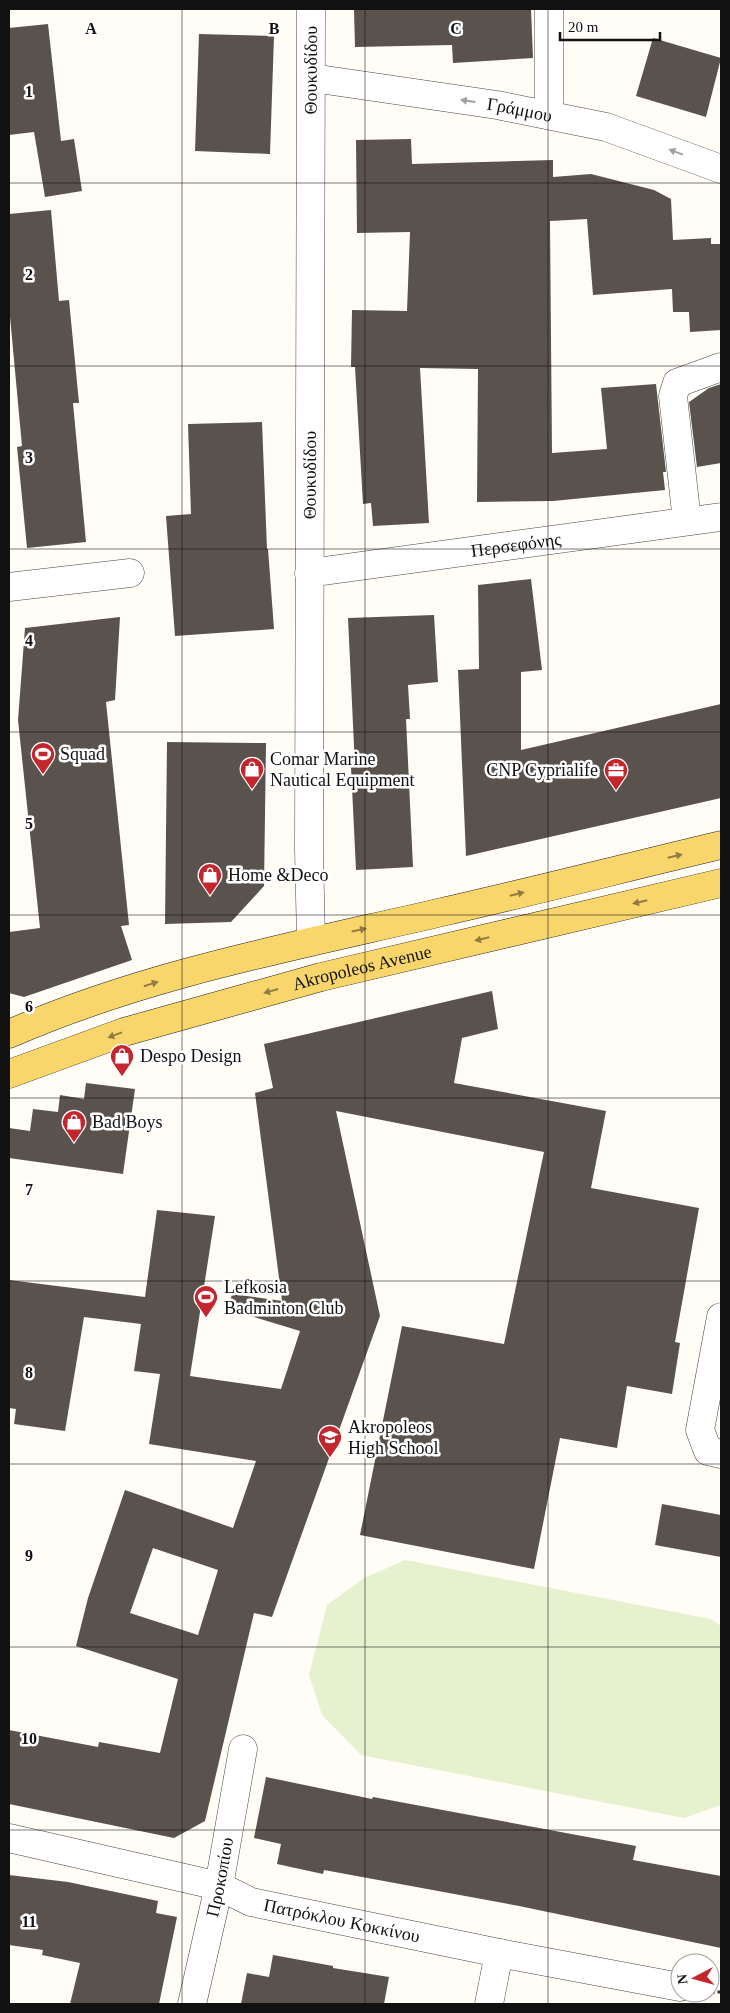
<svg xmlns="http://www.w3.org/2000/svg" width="730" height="2013" font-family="'Times New Roman',serif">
  <rect width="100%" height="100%" fill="#fffdf5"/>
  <path fill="#e6f2cf" d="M405 1560 711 1619 721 1626V1805L684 1818 361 1755 322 1715 309 1675 327 1605 364 1578Z"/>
  <g fill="#5a524d" fill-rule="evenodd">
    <path d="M354 9H531L533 58 453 63 452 45 355 47Z"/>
    <path d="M48 24 61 141 74 139 82 191 45 197 34 132 9 135V28Z"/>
    <path d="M199 34 274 36 270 154 195 151Z"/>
    <path d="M653 38 721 58 706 117 636 96Z"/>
    <path d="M411 139 412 164 553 160V177L591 174 654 190 671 199 673 240 711 238V244H721V330L690 332 689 312H673L672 289 593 295 587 219 550 221 552 453 607 449 601 388 656 384 666 472H663L665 490 553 501 477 502 478 369 420 368 429 523 373 526 371 503 363 504 355 367H351L352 310 407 311 410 232 357 233 356 140Z"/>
    <path d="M51 210 59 301 69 300 79 403H73L86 542 27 548 17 447 22 446 9 306V214Z"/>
    <path d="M721 384V463L697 467 689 402 709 388Z"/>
    <path d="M262 422 267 549H268L274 629 175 636 166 516 191 514 188 424Z"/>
    <path d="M531 579 542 670 521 672V750L721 704V798L466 856 458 670 479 669 478 585Z"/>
    <path d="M434 615 438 682 408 685 410 719H406L413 867 356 870 351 767H355L348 618Z"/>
    <path d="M120 617 115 700 106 702 129 925 121 926 132 960 24 997 9 993V932L40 928 18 720 25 628Z"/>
    <path d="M167 742 266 743 264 886 231 922 165 924Z"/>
    <path d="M492 991 498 1029 462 1038 454 1083 606 1111 591 1188 699 1208 675 1342 680 1343 672 1394 627 1386 617 1448 560 1438 534 1569 360 1535 402 1326 504 1344 544 1152 336 1111 380 1316 272 1617 254 1613 205 1821 174 1838 9 1804V1730L98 1747 99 1742 160 1753 178 1679 76 1646 88 1598 125 1490 233 1528 256 1461 149 1444 160 1374 134 1371 141 1324 84 1317 65 1431 14 1424 16 1409 9 1408V1280L145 1297 157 1210 215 1216 190 1376 281 1389 300 1331 228 1309 232 1294 282 1301 255 1093 273 1088 264 1044ZM153 1548 218 1570 198 1635 130 1613Z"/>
    <path d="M86 1083 135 1089 123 1174 9 1158V1128L30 1131 33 1109 58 1112 60 1095 84 1099Z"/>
    <path d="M662 1504 721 1515V1557L655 1545Z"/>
    <path d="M266 1777 372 1799 373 1797 636 1846 633 1860 721 1876V1948L519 1906 324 1870 323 1874 277 1864 281 1844 254 1838Z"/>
    <path d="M9 1875 68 1882 158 1901 156 1913 177 1917 159 2004H70L80 1963 42 1955 43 1950 9 1945Z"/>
    <path d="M273 1955 333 1966V1968L389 1977 384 2004H241L247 1973 269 1977Z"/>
  </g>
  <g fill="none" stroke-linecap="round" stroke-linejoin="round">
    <g stroke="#444" stroke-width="29">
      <g id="minor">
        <path id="s1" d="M312 78 497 105 606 127 721 169"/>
        <path d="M549 115V9"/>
        <path d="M687 521 673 396 677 383 721 367"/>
        <path id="s2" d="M309 573 721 517"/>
        <path d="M9 587 130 573"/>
        <path id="s3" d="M311 941 309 850 311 9"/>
        <path d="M721 1317 700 1430 708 1451 721 1454"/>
        <path id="s4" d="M9 1838 219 1886 251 1902 499 1953 680 1987"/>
        <path id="s5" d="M192 2004 219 1886 243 1749"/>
        <path d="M489 2004 499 1953"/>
      </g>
    </g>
    <g stroke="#222" stroke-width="29">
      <g id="major">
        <path d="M9 1034C146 974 296 946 442 912 535 891 628 867 721 845"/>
        <path id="s6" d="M9 1074 124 1032 321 977 721 883"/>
      </g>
    </g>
    <path stroke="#333" stroke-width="3" stroke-dasharray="5 2.5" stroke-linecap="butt" d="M710 1992H721"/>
    <use href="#minor" stroke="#fff" stroke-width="28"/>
    <use href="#major" stroke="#f9d66b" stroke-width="28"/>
  </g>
  <defs><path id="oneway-solid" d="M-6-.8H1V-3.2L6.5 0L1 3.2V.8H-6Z" transform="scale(1.25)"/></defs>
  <g fill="#a0a0a0">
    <use href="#oneway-solid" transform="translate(468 101) rotate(-172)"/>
    <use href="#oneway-solid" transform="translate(676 152) rotate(-160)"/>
  </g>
  <g fill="#917d42">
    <use href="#oneway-solid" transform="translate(675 856) rotate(-13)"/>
    <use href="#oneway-solid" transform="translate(517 894) rotate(-14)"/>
    <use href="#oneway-solid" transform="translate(640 902) rotate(167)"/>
    <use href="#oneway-solid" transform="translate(359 930) rotate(-12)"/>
    <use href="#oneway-solid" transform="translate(482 939) rotate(167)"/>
    <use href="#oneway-solid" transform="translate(151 984) rotate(-17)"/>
    <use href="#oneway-solid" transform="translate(271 991) rotate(164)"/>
    <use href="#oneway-solid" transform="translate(115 1035) rotate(160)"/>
  </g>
  <path fill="none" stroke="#111" stroke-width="1" stroke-opacity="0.55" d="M182 9V2004M365 9V2004M548 9V2004M9 183H721M9 366H721M9 549H721M9 732H721M9 915H721M9 1098H721M9 1281H721M9 1464H721M9 1647H721M9 1830H721"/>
  <defs>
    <g id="stadium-pin" transform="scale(1.25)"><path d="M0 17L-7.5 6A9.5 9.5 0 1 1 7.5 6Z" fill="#c4262e" stroke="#fff"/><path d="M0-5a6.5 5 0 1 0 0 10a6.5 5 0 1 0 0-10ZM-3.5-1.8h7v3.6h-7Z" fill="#fff"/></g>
    <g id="shop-pin" transform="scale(1.25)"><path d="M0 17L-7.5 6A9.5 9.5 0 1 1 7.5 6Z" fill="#c4262e" stroke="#fff"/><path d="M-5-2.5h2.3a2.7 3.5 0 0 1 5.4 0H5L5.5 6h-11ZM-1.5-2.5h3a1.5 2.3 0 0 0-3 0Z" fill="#fff"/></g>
    <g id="office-pin" transform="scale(1.25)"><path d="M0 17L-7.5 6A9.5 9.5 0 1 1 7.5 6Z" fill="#c4262e" stroke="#fff"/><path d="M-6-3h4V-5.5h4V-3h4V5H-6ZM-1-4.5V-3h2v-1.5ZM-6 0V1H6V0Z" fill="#fff"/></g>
    <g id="school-pin" transform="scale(1.25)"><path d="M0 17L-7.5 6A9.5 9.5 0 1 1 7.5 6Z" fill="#c4262e" stroke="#fff"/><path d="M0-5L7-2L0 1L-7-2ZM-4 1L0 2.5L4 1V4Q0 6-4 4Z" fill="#fff"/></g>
  </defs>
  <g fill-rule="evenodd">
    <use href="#stadium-pin" x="43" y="754"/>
    <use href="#shop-pin" x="252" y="769"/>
    <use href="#office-pin" x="616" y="770"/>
    <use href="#shop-pin" x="210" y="875"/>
    <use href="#shop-pin" x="122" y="1056"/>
    <use href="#shop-pin" x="74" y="1122"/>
    <use href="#stadium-pin" x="206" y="1297"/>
    <use href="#school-pin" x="330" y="1437"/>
  </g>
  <g text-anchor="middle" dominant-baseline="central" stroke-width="5" stroke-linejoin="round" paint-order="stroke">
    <g font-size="18" fill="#111" stroke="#fff">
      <text stroke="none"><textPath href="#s3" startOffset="871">Θουκυδίδου</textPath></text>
      <text stroke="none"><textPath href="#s1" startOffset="210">Γράμμου</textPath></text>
      <text stroke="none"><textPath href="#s3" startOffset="466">Θουκυδίδου</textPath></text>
      <text stroke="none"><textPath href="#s2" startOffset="209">Περσεφόνης</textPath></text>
      <text stroke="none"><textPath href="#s6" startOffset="369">Akropoleos Avenue</textPath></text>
      <text stroke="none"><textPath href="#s5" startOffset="130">Προκοπίου</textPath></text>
      <text stroke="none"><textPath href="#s4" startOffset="344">Πατρόκλου Κοκκίνου</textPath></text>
    </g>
    <g font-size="18" fill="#111" stroke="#fff" text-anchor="start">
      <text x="60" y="754">Squad</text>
      <text x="270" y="759">Comar Marine<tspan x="270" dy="21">Nautical Equipment</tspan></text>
      <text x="598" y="770" text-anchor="end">CNP Cyprialife</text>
      <text x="228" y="875">Home &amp;Deco</text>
      <text x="140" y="1056">Despo Design</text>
      <text x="92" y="1122">Bad Boys</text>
      <text x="224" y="1287">Lefkosia<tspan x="224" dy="21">Badminton Club</tspan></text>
      <text x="348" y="1427">Akropoleos<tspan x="348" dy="21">High School</tspan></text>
    </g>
  </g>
  <g font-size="16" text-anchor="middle" font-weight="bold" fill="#111" stroke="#fff" stroke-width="5" stroke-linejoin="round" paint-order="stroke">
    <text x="91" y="34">A</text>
    <text x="274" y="34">B</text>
    <text x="456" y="34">C</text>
    <text x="29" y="97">1</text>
    <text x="29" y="280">2</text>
    <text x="29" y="463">3</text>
    <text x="29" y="646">4</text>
    <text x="29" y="829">5</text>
    <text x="29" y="1012">6</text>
    <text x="29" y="1195">7</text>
    <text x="29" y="1378">8</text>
    <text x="29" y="1561">9</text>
    <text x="29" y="1744">10</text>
    <text x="29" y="1927">11</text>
  </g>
  <rect width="730" height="2013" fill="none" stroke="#111111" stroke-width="20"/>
  <g transform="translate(695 1978) rotate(264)"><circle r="24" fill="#ffffff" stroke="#a0a0a0"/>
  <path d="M0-4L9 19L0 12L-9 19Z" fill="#c4262e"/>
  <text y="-8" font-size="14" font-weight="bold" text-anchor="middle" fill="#111111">N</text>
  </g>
  <path d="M560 32v8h100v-8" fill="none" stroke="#111111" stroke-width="2.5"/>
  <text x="568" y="32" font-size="15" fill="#111111" stroke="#ffffff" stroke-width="4" paint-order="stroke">20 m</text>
</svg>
